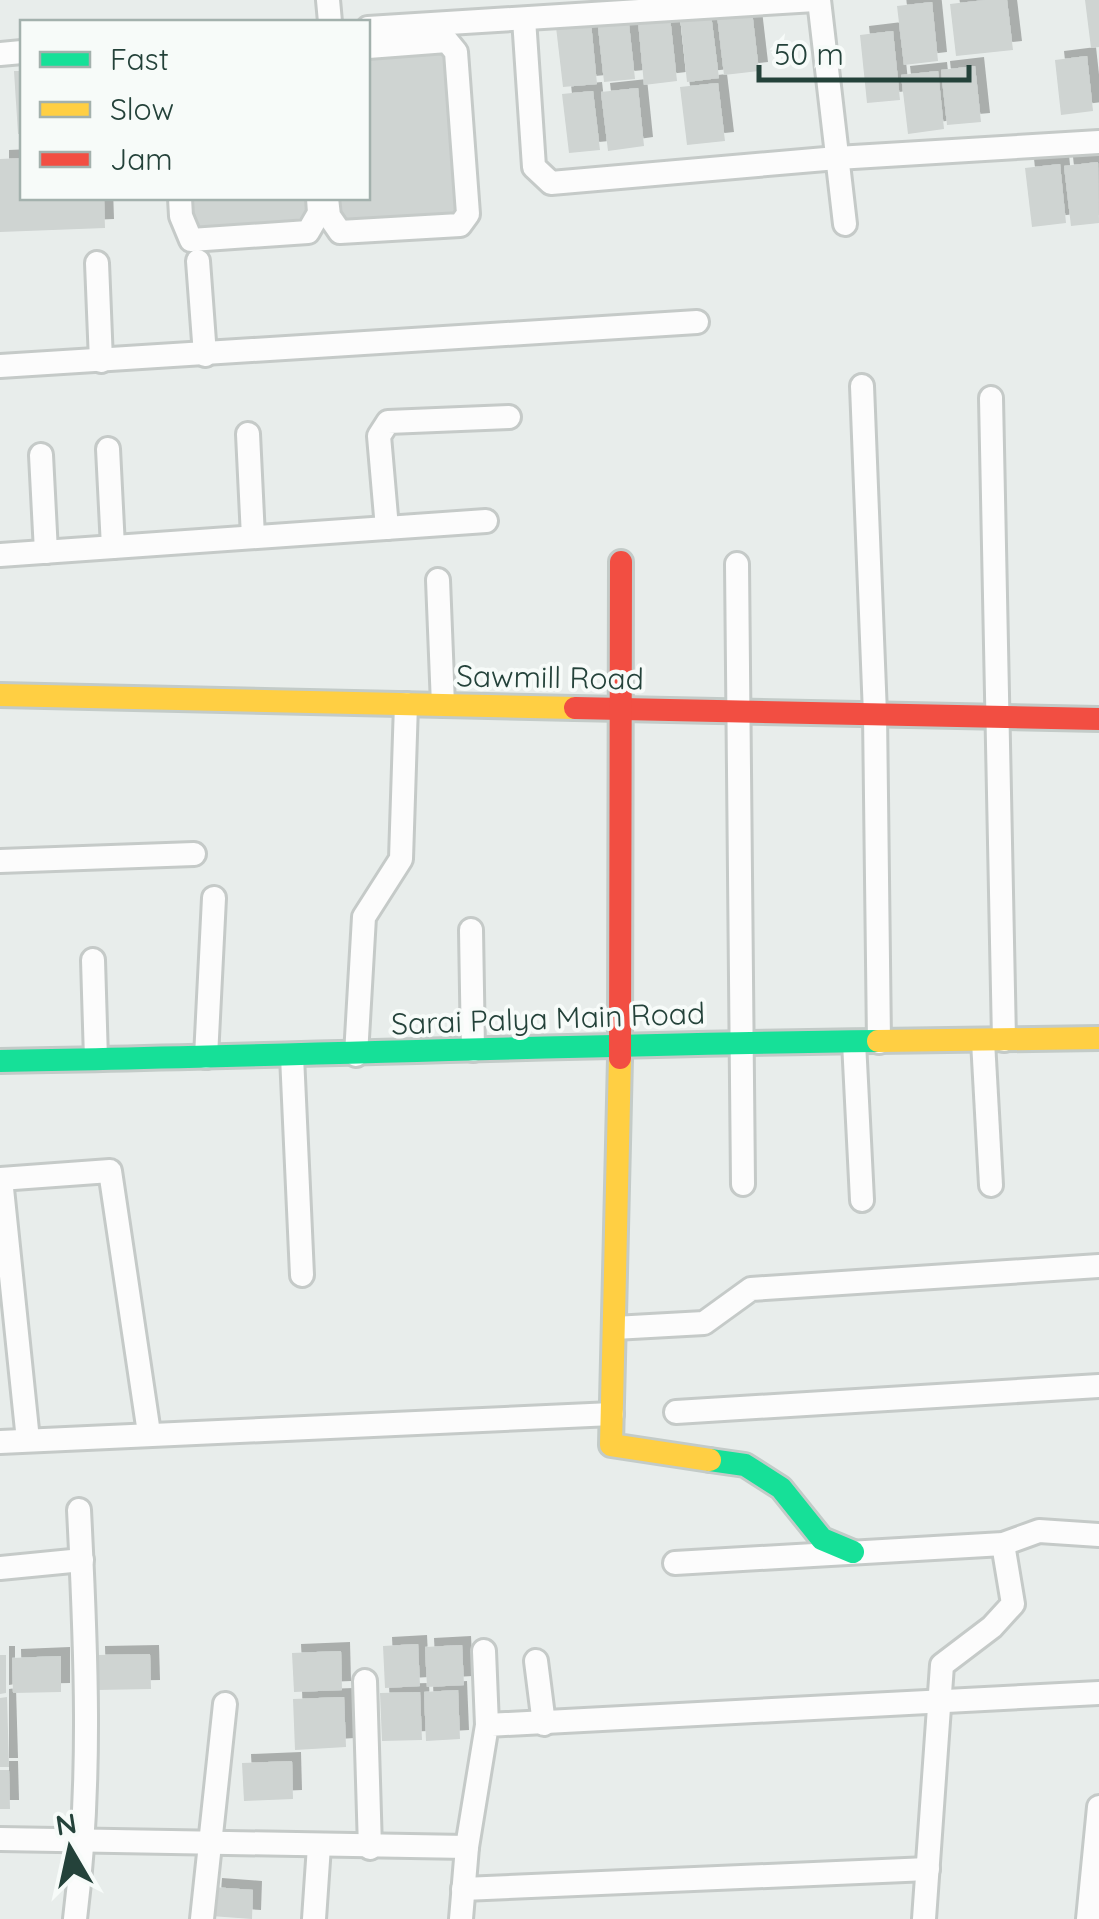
<svg xmlns="http://www.w3.org/2000/svg" width="1099" height="1919" font-family="Quicksand,sans-serif">
  <defs>
    <filter id="shadow"><feDropShadow dx="9" dy="-9" stdDeviation="0" flood-color="#0004"/></filter>
  </defs>
  <rect width="100%" height="100%" fill="#e8edeb"/>
  <g fill="#cfd4d2" filter="url(#shadow)">
    <path d="M985 0H1007L1013 50 956 56 950 4Z"/>
    <path d="M1085 0H1099V47L1091 48Z"/>
    <path d="M932 2 938 61 904 65 897 6Z"/>
    <path d="M752 11 759 71 724 75 717 15Z"/>
    <path d="M711 14 719 78 687 82 680 17Z"/>
    <path d="M670 17 677 81 644 85 638 21Z"/>
    <path d="M591 23 597 84 563 87 556 27Z"/>
    <path d="M629 24 635 79 604 82 598 27Z"/>
    <path d="M893 31 900 100 867 103 860 35Z"/>
    <path d="M448 54 458 218 340 225 338 198H368V59Z"/>
    <path d="M1087 56 1093 111 1061 115 1055 60Z"/>
    <path d="M975 66 981 122 947 125 941 70Z"/>
    <path d="M14 71H22V134H18Z"/>
    <path d="M938 71 944 129 908 134 901 75Z"/>
    <path d="M718 83 725 141 687 145 680 87Z"/>
    <path d="M638 88 644 146 608 151 601 92Z"/>
    <path d="M593 91 600 150 569 153 562 94Z"/>
    <path d="M22 158V198H104L105 228 0 232V159Z"/>
    <path d="M1098 162 1099 223 1071 226 1064 166Z"/>
    <path d="M1060 164 1066 223 1032 227 1025 168Z"/>
    <path d="M190 198H306L307 224 192 231Z"/>
    <path d="M418 1644 420 1686 385 1688 383 1646Z"/>
    <path d="M462 1645 464 1685 427 1687 425 1647Z"/>
    <path d="M341 1651 342 1690 294 1692 292 1653Z"/>
    <path d="M150 1654 151 1689 97 1690 96 1655Z"/>
    <path d="M0 1655H6V1693L0 1694Z"/>
    <path d="M61 1656V1692L13 1693 12 1658Z"/>
    <path d="M458 1690 460 1739 426 1741 424 1692Z"/>
    <path d="M420 1692 422 1740 382 1741 380 1693Z"/>
    <path d="M7 1697 9 1767H0V1698Z"/>
    <path d="M344 1697 346 1747 295 1750 293 1699Z"/>
    <path d="M292 1761 293 1799 244 1801 242 1763Z"/>
    <path d="M0 1770H9L10 1809H0Z"/>
    <path d="M213 1887 253 1890 252 1919 211 1916Z"/>
  </g>
  <g fill="none" stroke-linecap="round" stroke-linejoin="round">
    <g stroke="#c5cac8" stroke-width="28">
      <g id="street">
        <path d="M328 0 330 22"/>
        <path d="M819 0 845 224"/>
        <path d="M524 19 534 167 551 183 837 158 1099 142"/>
        <path d="M368 28 815 0"/>
        <path d="M0 54 22 52"/>
        <path d="M180 198 181 216 191 240 308 232 319 213 318 198"/>
        <path d="M327 198 329 216 340 232 460 225 468 214 456 52 447 41 368 47"/>
        <path d="M198 261 205 355"/>
        <path d="M97 263 101 361"/>
        <path d="M0 366 697 322"/>
        <path d="M862 386 875 714 879 1042"/>
        <path d="M991 398 1004 1040"/>
        <path d="M248 434 253 537"/>
        <path d="M108 449 113 547"/>
        <path d="M41 455 46 552"/>
        <path d="M387 528 379 436 388 422 509 417"/>
        <path d="M0 555 486 521"/>
        <path d="M737 564 743 1184"/>
        <path d="M438 580 443 705"/>
        <path d="M0 861 194 854"/>
        <path d="M471 930 473 1050"/>
        <path d="M93 960 96 1059"/>
        <path d="M983 1041 991 1185"/>
        <path d="M854 1042 862 1200"/>
        <path d="M356 1055 364 917 401 859 406 704"/>
        <path d="M292 1056 302 1275"/>
        <path d="M206 1057 214 898"/>
        <path d="M0 1179 110 1171 149 1433"/>
        <path d="M1 1179 28 1440"/>
        <path d="M614 1328 704 1323 751 1289 1099 1266"/>
        <path d="M676 1412 1099 1386"/>
        <path d="M0 1442 612 1414"/>
        <path d="M675 1563 1003 1544 1039 1531 1099 1535"/>
        <path d="M0 1568 82 1560"/>
        <path d="M484 1651 487 1725"/>
        <path d="M536 1661 544 1724"/>
        <path d="M365 1681 370 1848"/>
        <path d="M0 1839 467 1847"/>
        <path d="M463 1889 928 1869"/>
        <path d="M75 1919C92 1783 86 1647 79 1510"/>
        <path d="M202 1919 225 1704"/>
        <path d="M314 1919 319 1846"/>
        <path d="M461 1919 467 1847 487 1725 1099 1693"/>
        <path d="M924 1919 942 1665 992 1627 1013 1604 1003 1544"/>
        <path d="M1088 1919 1099 1807"/>
      </g>
    </g>
    <g stroke="#c3cbc8" stroke-width="28">
      <g id="fast">
        <path d="M0 1061C293 1056 585 1044 878 1041"/>
        <path d="M710 1460 745 1465 781 1488 822 1539 853 1552"/>
      </g>
    </g>
    <g stroke="#c3cbc8" stroke-width="28">
      <g id="slow">
        <path d="M0 695 575 708"/>
        <path d="M878 1041 1099 1038"/>
        <path d="M620 1058 611 1445 710 1460"/>
      </g>
    </g>
    <g stroke="#c3cbc8" stroke-width="28">
      <g id="jam">
        <path d="M575 708 1099 719"/>
        <path d="M620 1058 621 562"/>
      </g>
    </g>
    <use href="#street" stroke="#fcfcfc" stroke-width="22"/>
    <use href="#fast" stroke="#16e098" stroke-width="22"/>
    <use href="#slow" stroke="#ffcf43" stroke-width="22"/>
    <use href="#jam" stroke="#f24e42" stroke-width="22"/>
  </g>
  <g text-anchor="middle" dominant-baseline="central" stroke-width="8" stroke-linejoin="round" paint-order="stroke">
    <g font-size="30" fill="#24423a" stroke="#f7fbf9">
      <text transform="translate(550 677) rotate(1)">Sawmill Road</text>
      <text transform="translate(548 1018) rotate(-2)">Sarai Palya Main Road</text>
    </g>
  </g>
  <rect x="20" y="20" width="350" height="180" fill="#f7fbf9" stroke="#a3b1ad" stroke-width="2.5"/>
  <rect x="40" y="52" width="50" height="15" fill="#16e098" stroke="#a3b1ad" stroke-width="2.5"/>
  <text x="110" y="70" font-size="30" fill="#24423a">Fast</text>
  <rect x="40" y="102" width="50" height="15" fill="#ffcf43" stroke="#a3b1ad" stroke-width="2.5"/>
  <text x="110" y="120" font-size="30" fill="#24423a">Slow</text>
  <rect x="40" y="152" width="50" height="15" fill="#f24e42" stroke="#a3b1ad" stroke-width="2.5"/>
  <text x="110" y="170" font-size="30" fill="#24423a">Jam</text>
  <g transform="translate(70 1849) rotate(351)" stroke="#f7fbf9" stroke-width="8" paint-order="stroke">
  <path d="M0-8L18 38L0 25L-18 38Z" fill="#24423a"/>
  <text y="-15" font-size="28" font-weight="bold" text-anchor="middle" fill="#24423a">N</text>
  </g>
  <path d="M759 65v15h210v-15" fill="none" stroke="#24423a" stroke-width="5"/>
  <text x="774" y="65" font-size="30" fill="#24423a" stroke="#f7fbf9" stroke-width="8" paint-order="stroke">50 m</text>
</svg>
